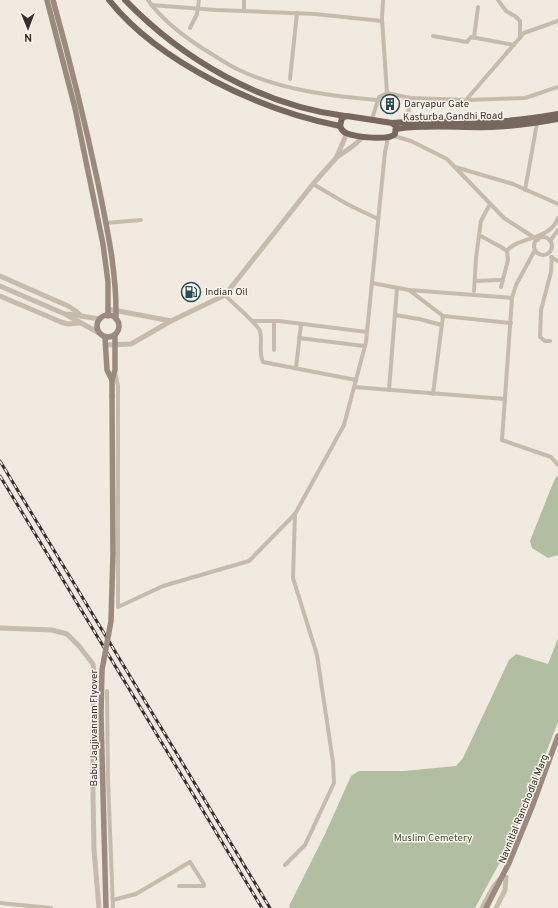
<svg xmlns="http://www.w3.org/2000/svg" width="558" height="908" font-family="Overpass,sans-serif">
  <rect width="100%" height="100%" fill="#f0eae0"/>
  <g fill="#b2bea1">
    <path d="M558 476V555L548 558 532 548 530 541 551 488 556 477Z"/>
    <path d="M558 638V722L512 840 475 908H290L289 906 325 834 351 776 359 771H404L456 766 463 758 509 660 516 654 548 664Z"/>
  </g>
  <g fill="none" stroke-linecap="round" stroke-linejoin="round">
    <g stroke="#c7bbad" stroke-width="4">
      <path d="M148 0C162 20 182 35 202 48 214 55 226 64 239 70 282 90 330 96 377 100"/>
      <path d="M383 0 382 19 387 93"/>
      <path d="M498 0 506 11 515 16 520 21V38"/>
      <path d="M151 5 216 10 315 14 382 21"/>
      <path d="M244 11V0"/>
      <path d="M190 28 197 14 199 0"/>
      <path d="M433 36 467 42 471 37 514 45"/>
      <path d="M474 38 478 7"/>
      <path d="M290 79 297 13"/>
      <path d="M410 98 466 100 525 98 558 87"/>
      <path d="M466 100 524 33 558 21"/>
      <path d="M372 119 379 97 387 93 410 98 407 123"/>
      <path d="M394 136 411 141 447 159 504 218 538 240"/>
      <path d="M455 167 513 184 558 204"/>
      <path d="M313 184 347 204 378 219"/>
      <path d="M525 190 537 123"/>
      <path d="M106 223 141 220"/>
      <path d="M479 235 501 247 507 251 508 260 501 287"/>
      <circle cx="543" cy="246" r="9"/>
      <path d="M550 241 558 230"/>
      <path d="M535 250 516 285 512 298 502 440 551 457 558 465"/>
      <path d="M507 251C516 237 550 241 558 218"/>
      <path d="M551 257 558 261"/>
      <path d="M475 281 501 280"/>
      <path d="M372 283 409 290 512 298"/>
      <path d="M409 290 443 316 511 323"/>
      <path d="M474 291 476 258 480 228 481 221 490 204"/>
      <path d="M225 295C232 303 257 323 260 331 263 340 258 351 263 362L356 380"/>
      <path d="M395 315 419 319 442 325"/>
      <path d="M252 321H279L367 332"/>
      <path d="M274 321V350"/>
      <path d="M299 338 364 346"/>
      <path d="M550 341H545L540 337 541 310 551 272 552 257"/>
      <path d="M296 368 301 324"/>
      <path d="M115 372 118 386V607L163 586 249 561 295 514 344 425 366 342 385 152 388 138"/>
      <path d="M354 387 505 399"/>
      <path d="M389 390 397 288"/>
      <path d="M433 394 443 316"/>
      <path d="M107 691 108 780 113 908"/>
      <path d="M285 865 305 845 334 783 333 762 317 655 293 578 295 514"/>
      <path d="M179 886H204V884L190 862"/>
      <path d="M113 900 136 894 190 862"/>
      <path d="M0 903 51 908"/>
    </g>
    <g stroke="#c7bbad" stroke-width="5">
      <path d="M337 156 347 133"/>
      <path d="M0 276 68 306 76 311 81 316"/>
      <path d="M0 286 65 314 99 333"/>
      <path d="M0 296 61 322 68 324 80 323"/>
      <path d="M108 309 171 321"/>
      <path d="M68 314 100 319"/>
      <path d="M105 345 131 344 171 321 225 295 313 184 337 157 353 146 363 137"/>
      <path d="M0 628 52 630 67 634 79 646 93 664 94 672 93 736V795L94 850 99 908"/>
      <path d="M482 908 494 886 499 880"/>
      <path d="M496 908 505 890 506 877"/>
    </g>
    <g stroke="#9b8b7f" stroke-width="5.5">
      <path d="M47 0 75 108 103 244 108 282V316"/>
      <path d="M53 0C70 61 85 122 98 183 107 228 117 272 116 319"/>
      <circle cx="108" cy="326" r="11"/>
      <path d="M105 337 107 370 112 380"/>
      <path d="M112 396V380L115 370V335"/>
      <path d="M486 908 509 863 532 807 558 736"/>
    </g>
    <g stroke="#76685e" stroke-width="6">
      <path d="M109 0C159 63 262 111 340 126"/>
      <path d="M125 0C183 60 261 105 345 116"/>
      <path d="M347 116 392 123 396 126 395 134C389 141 355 137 346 133 342 131 341 129 340 126L342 118Z"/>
      <path d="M392 123C425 120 458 123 491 122 513 121 536 118 558 114"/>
      <path d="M396 129C427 124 460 128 491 127 514 126 536 123 558 119"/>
    </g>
    <g stroke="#362f2b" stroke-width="3">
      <g id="rail">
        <path d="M0 461 270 908"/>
        <path d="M0 476 262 908"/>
      </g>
    </g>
    <use href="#rail" stroke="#f8f4ec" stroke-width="1.5" stroke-dasharray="4.5" stroke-linecap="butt"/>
    <path stroke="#9b8b7f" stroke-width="5.5" d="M106 908 101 715 102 670 111 621 113 553 112 396"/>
  </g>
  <defs>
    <g id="building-ring" transform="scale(1)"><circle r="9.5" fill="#f8f4ec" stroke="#254c53" stroke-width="1.5"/><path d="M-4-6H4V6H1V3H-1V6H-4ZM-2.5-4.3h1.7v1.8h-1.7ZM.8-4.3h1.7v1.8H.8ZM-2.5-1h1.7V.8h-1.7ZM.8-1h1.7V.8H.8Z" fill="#254c53"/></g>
    <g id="fuel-ring" transform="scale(1)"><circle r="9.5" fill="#f8f4ec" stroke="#254c53" stroke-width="1.5"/><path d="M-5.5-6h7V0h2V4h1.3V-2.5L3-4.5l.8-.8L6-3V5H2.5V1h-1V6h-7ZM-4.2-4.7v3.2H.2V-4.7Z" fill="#254c53"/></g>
  </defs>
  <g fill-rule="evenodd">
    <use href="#building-ring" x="390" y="104"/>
    <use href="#fuel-ring" x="191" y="292"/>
  </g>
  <g text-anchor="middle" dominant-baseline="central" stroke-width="3" stroke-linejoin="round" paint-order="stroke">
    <g font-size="10" fill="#362f2b" stroke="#f8f4ec" text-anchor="start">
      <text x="404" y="104">Daryapur Gate</text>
      <text x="205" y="292">Indian Oil</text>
    </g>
    <g font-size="10" fill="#362f2b" stroke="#f8f4ec">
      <text transform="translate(453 117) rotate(-1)">Kasturba Gandhi Road</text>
      <text transform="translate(94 728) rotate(-90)">Babu Jagjivanram Flyover</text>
      <text transform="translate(524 809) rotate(-68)">Navnitlal Ranchodlal Marg</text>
    </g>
    <g font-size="10" fill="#435231" stroke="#f8f4ec">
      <text x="433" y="838">Muslim Cemetery</text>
    </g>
  </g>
  <g transform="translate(28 28) rotate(179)" stroke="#f8f4ec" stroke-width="3" paint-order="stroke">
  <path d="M0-3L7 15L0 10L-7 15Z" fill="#362f2b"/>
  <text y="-6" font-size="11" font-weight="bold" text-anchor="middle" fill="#362f2b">N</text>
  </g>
</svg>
